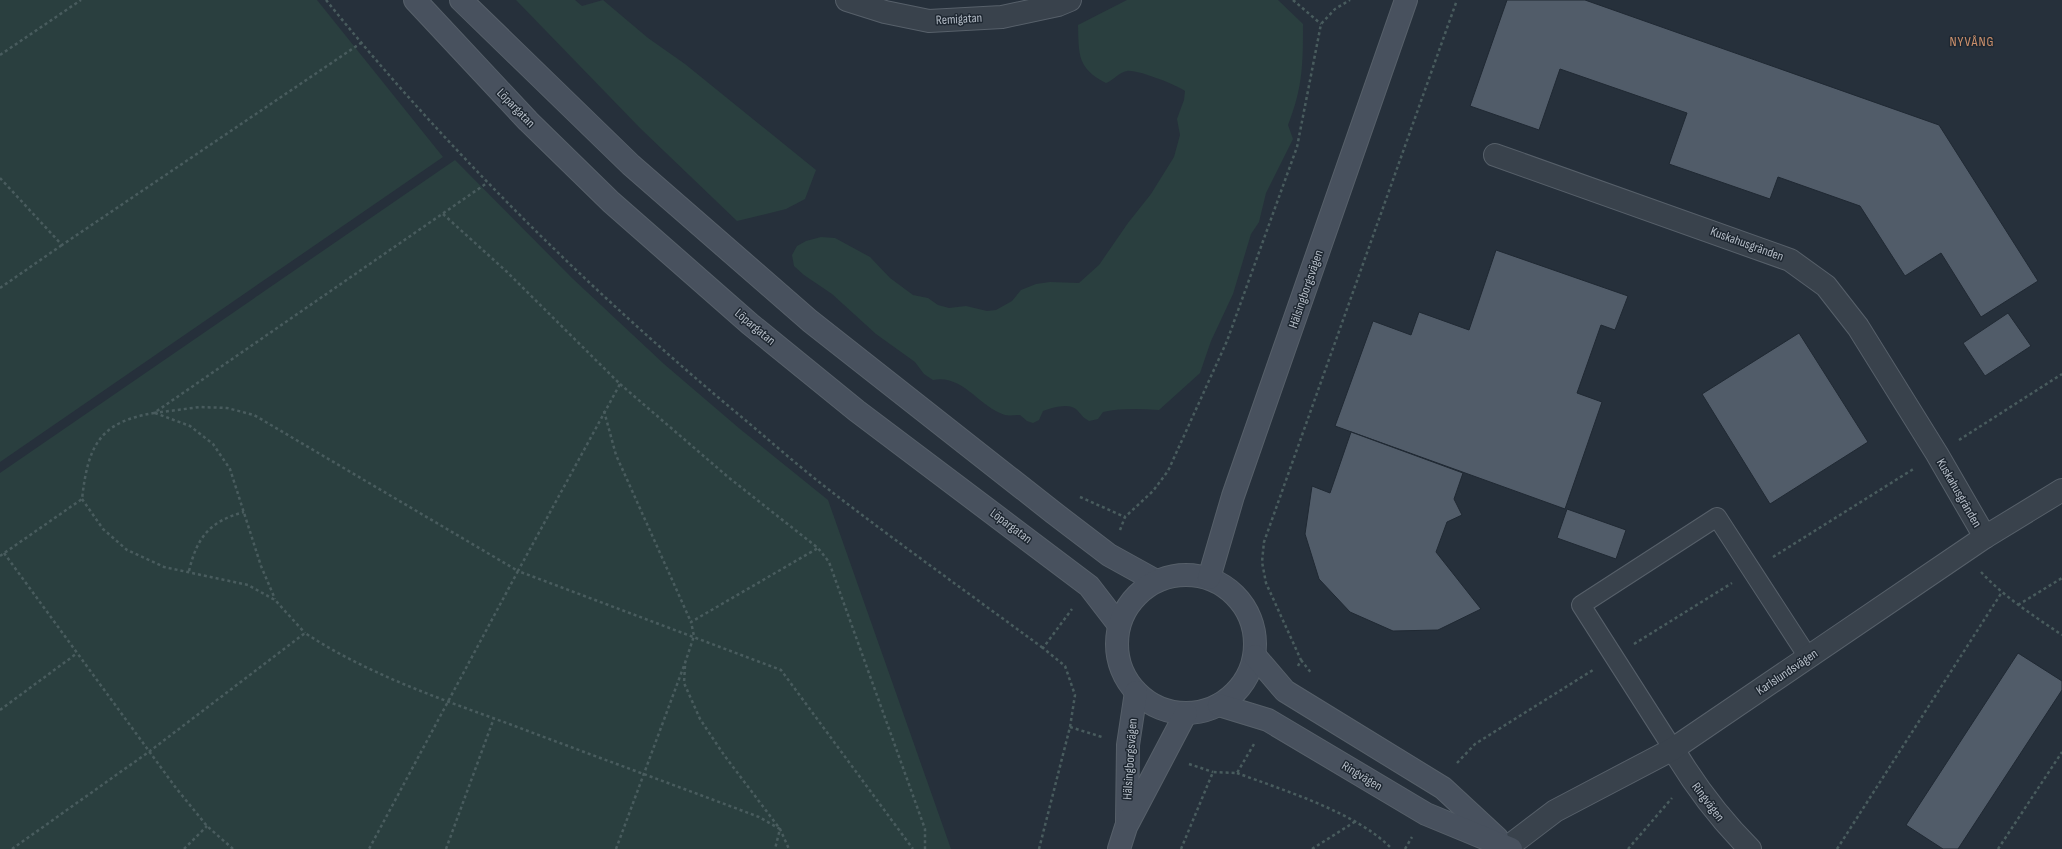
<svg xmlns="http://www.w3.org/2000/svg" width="2062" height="849" font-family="'Sofia Sans Condensed',sans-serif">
  <rect width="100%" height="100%" fill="#26303b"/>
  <g fill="#2a3f3f">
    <path d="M0 0H317L443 157 0 462Z"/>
    <path d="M516 0H575L582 6 603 0 648 38 685 64 816 170 805 199 786 209 737 221 640 128Z"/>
    <path d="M1127 0H1278L1303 24C1303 63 1303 87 1288 125L1293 139 1266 193 1259 222 1251 234 1233 294 1211 341 1200 373 1159 410C1140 409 1122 408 1103 412L1098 419 1089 421C1081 416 1082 415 1077 410 1070 402 1051 408 1043 411L1039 420 1033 423 1027 421 1020 415C1015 415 1009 416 1005 415 979 407 963 374 933 380L924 374 915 362 876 334 832 294 804 275 794 266 792 255 797 246 806 241 821 237 835 238 870 257 890 278 913 295 928 298 938 305 949 308 966 306 987 311 996 310 1012 301 1021 290 1036 284 1050 282 1079 283 1099 265 1128 223 1151 194 1174 157 1180 135 1177 119 1184 100 1185 91C1177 85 1136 69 1127 71 1119 72 1114 80 1106 83 1077 68 1079 55 1078 25Z"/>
    <path d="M455 160 572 278 664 364 740 429 828 500 951 849H0V473Z"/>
  </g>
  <g fill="#515c69" stroke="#202933">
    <path d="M1507 0H1585L1939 125 2038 281 1981 317 1941 253 1905 276 1860 206 1778 177 1770 199 1669 164 1687 113 1560 69 1539 130 1470 106Z"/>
    <path d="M1496 250 1628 296 1615 330 1601 325 1577 393 1602 402 1565 509 1335 426 1373 321 1411 335 1419 312 1469 330Z"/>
    <path d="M2008 313 2031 346 1985 376 1963 343Z"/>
    <path d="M1799 333 1868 442 1770 504 1702 394Z"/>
    <path d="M1351 432 1463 473 1454 499 1462 515 1447 522 1436 552 1481 609 1438 630 1393 631 1350 612 1319 579 1305 534 1312 486 1330 493Z"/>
    <path d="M1567 509 1626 530 1616 559 1557 538Z"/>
    <path d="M2018 653 2062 681V690L1958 849H1943L1906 825Z"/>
  </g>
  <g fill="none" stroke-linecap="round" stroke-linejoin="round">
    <g stroke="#57606a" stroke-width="20">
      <path id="lane" d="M1673 749 1581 605 1717 517 1808 657"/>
    </g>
    <g stroke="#57606a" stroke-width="24">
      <g id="street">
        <path d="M847 0 885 12 929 21 1002 17 1058 5 1070 0"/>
        <path d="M1495 155 1790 260 1826 286 1858 327 1937 454 1985 537"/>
        <path d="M1673 749C1695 786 1720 819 1750 849"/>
        <path d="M1505 849 1555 811 1673 749 1985 537 2062 490"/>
      </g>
    </g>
    <g stroke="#57606a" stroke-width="24">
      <g id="secondary">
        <path d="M415 0 528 121 611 202 750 324 857 411 1089 586 1119 625"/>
        <path d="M461 0 631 165 810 321 1054 513 1109 555 1156 581"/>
        <circle cx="1186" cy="644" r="69"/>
        <path d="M1209 578 1233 496 1406 0"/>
        <path d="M1255 656 1285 691 1443 788 1497 838"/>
        <path d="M1219 705 1268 720 1426 814 1511 849"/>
        <path d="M1127 822 1128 745 1136 692"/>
        <path d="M1119 849 1126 827 1186 713"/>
      </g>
    </g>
    <g stroke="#495c5e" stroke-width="2.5" stroke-dasharray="3 3" stroke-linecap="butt">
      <path d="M326 0C449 152 588 289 738 414 768 439 797 465 828 489 898 543 971 595 1043 648"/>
      <path d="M1293 0 1321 24"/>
      <path d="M0 55 81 0"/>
      <path d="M0 178 62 245 361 43"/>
      <path d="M443 214 506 271 620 384 518 571 781 670 913 849"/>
      <path d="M0 288 62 245"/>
      <path d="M620 384 728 477 818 548 829 562 925 829V849"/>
      <path d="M604 411 616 455 691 622"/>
      <path d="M154 413 200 407 227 408 254 415 518 571 369 849"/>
      <path d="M155 413 190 426 213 444 230 469 261 566 275 599"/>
      <path d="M1959 440 2062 374"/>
      <path d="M1080 497 1125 517"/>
      <path d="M82 499 103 529 127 550 164 567 248 585 275 600 305 633"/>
      <path d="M1120 530 1125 517 1153 491 1168 471 1227 341 1297 147 1321 24 1335 9 1350 0"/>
      <path d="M4 553 176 788 207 826 233 849"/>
      <path d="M0 556 82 499C88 446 99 422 154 413L487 183"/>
      <path d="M1773 557 1915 468"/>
      <path d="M189 571C197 537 210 521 244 512"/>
      <path d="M1981 572C2004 597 2034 616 2062 635"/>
      <path d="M2018 605 2062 578"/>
      <path d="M1634 644 1732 583"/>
      <path d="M1301 660 1312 674"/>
      <path d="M685 666 684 683 700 719 724 755 780 829 789 849"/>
      <path d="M1298 666 1301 660 1266 583 1262 562 1264 542 1457 0"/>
      <path d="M0 710 76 654"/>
      <path d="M1070 727 1102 737"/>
      <path d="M1457 763 1475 744 1593 670"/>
      <path d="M1189 764 1213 772"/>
      <path d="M1237 773C1285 791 1356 812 1392 849"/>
      <path d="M12 849 150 751 305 633C369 675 441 699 512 725 594 756 677 786 759 817L780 829 775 849"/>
      <path d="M184 849 207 826"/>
      <path d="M446 849 494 718"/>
      <path d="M616 849 685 663 694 636 691 622 818 548"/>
      <path d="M1039 849 1070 727 1075 695 1065 666 1043 648 1072 609"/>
      <path d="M1181 849 1213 772 1237 773 1254 744"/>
      <path d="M1312 849 1356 821"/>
      <path d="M1405 849 1412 837"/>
      <path d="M1628 849 1672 798"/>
      <path d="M1837 849 2002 592"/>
      <path d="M1998 849 2062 752"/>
    </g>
    <use href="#lane" stroke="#39424c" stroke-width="18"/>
    <use href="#street" stroke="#39424c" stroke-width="22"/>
    <use href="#secondary" stroke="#48515e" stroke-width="22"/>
  </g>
  <g text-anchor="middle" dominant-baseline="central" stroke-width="3" stroke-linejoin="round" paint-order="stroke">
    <g font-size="13" fill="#b5bdc7" stroke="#1e2731">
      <text transform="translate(959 19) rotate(-3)">Remigatan</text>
      <text transform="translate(516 108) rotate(46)">Löpargatan</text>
      <text transform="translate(1747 244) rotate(20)">Kuskahusgränden</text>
      <text transform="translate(1306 289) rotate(-71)">Hälsingborgsvägen</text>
      <text transform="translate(755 327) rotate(40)">Löpargatan</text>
      <text transform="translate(1959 493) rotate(60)">Kuskahusgränden</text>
      <text transform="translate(1011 526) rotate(37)">Löpargatan</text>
      <text transform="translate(1787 672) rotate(-34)">Karlslundsvägen</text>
      <text transform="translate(1130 759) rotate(-86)">Hälsingborgsvägen</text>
      <text transform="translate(1362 776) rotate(31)">Ringvägen</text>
      <text transform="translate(1708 802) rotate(53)">Ringvägen</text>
    </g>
    <g font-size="14" letter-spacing="1" fill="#cc906b" stroke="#1e2731">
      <text x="1972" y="41">NYVÅNG</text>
    </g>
  </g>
</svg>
